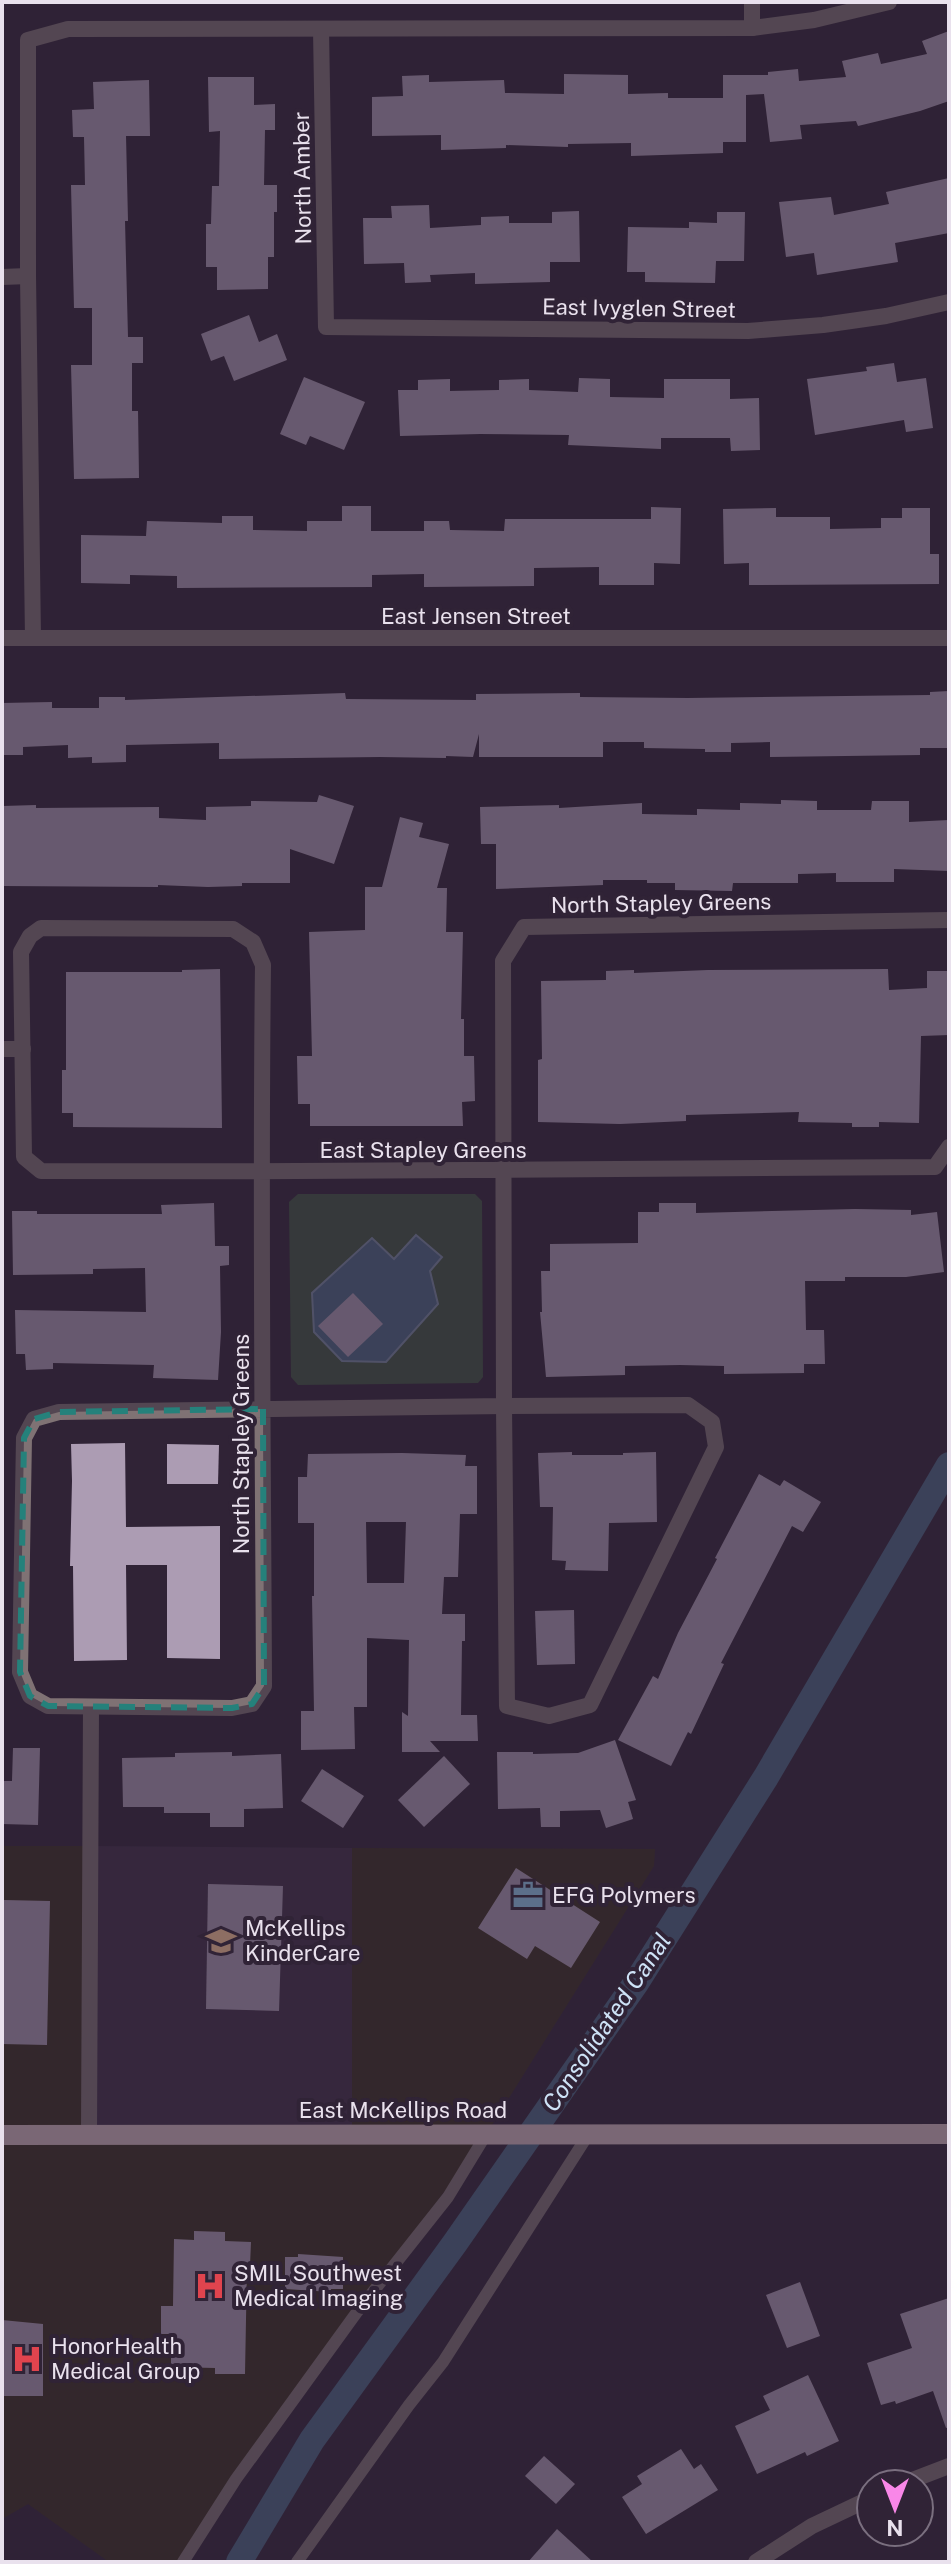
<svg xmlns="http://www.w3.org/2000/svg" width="951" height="2564" font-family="'Public Sans',sans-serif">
  <rect width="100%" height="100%" fill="#302336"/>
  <path fill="#392e1f" d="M2 1846H90L352 2134V1848L655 1849 654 1866 487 2133 357 2312 183 2562H109L28 2504 2 2519Z"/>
  <path fill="#3e2e46" d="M90 1846 352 1848V2134H89Z"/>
  <path fill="#3e5540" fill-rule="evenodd" d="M298 1194H475L482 1201 483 1377 478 1383 298 1385 291 1377 289 1202ZM372 1238 394 1260 441 1258 430 1271 312 1293Z"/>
  <path fill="#496683" stroke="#798ba3" stroke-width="2" d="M416 1235 442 1257 430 1271 438 1304 386 1362 342 1361 314 1332 312 1293 372 1238 394 1259Z"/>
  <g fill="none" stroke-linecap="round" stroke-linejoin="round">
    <path stroke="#496683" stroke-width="26" d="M239 2562 312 2440 455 2243 636 1983 766 1777 949 1465"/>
  </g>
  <g fill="#ac9cb3" fill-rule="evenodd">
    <path d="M949 31V101L920 111 858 126 856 121 800 125 802 139 770 142 764 94 746 95V142H723V153L631 156V143L568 144V147L506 145V148L441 150V135L372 136V97L403 96 402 76 429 75V82L504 80 505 93 564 94V74L628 75V94L668 93V98H723V75H768V72L798 69 799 81 846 77 842 61 878 53 881 64 927 54 922 41Z"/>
    <path d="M208 77H254V105L275 104V130H265L264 185H277V212H274V257H268V289L217 290V267H206V224H211L212 186H219L220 131 209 132Z"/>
    <path d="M149 80 150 136H126L128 221H125L128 337H143V363H132V411H138L139 478 74 479 71 365H92V308H74L71 185H85L84 137H73L72 110 94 109 93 82Z"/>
    <path d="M949 178V233L895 243 898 262 817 275 814 253 786 257 779 202 831 197 834 215 889 204 886 192Z"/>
    <path d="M429 205 430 228 481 225V217L509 216V223H552V212L579 211 580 262H550V282L475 284V273L430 275 431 282 405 283 404 263 364 264 363 218H392L391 206Z"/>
    <path d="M717 212H745L744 261H716L715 283 645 282V272H627L628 227 689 228V222L717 223Z"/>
    <path d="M249 315 259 342 277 334 287 360 234 381 224 356 211 361 201 334Z"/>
    <path d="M894 363 897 382 926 378 933 428 906 432 904 420 815 435 807 379 867 371 866 367Z"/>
    <path d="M304 377 365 402 344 450 310 436 306 445 280 434Z"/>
    <path d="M579 378 610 379V397L664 398V379H730V399L759 398 760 450 731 451 730 438H661V449L568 445 569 435 480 434 400 436 398 390H418V380L450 379V391L499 390V380L529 379V390L578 392Z"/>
    <path d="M342 506H371V531H424V521H449L450 530 504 531 505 519H651V507L681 508 680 564 654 563V585H599V567L534 568V586L424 587V574L372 575V587L177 588V576L130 575V584L81 583V535L146 536 147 521 222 523V516H253V530L307 531V521H342Z"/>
    <path d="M776 508V517H830V529L881 528V518H902V508H930V554H939V584L749 585V563L724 564 723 509Z"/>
    <path d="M949 691V748H920V755L770 757V742L731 743V752H705V749L644 748V742H603V757H479V734L473 757 446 756V758L380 757 219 759V743L126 745V762L92 763V757L68 758V745L23 747V755H2V703L52 702V708H99V697H125V700L345 693 346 699 476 700V694L580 693V697L688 698 930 695V692Z"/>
    <path d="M319 795 354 806 334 864 290 849V883H242V886L208 887 158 885V887L4 886 3 806 36 805V808L159 807V818L206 820V807L251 806V801L317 802Z"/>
    <path d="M781 800 817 801V810H871L872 801H909V822L949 820V871L894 869V882H836V873L798 874V883H733L732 891 675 890V883H647V880H603V885L496 889V844H481L480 807 559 805V808L642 803V814L697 815V809L740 810V803L781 804Z"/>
    <path d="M400 817 423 823 419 837 449 844 437 888H447L446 932H463L461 1019H464V1056H474L475 1101 462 1102 463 1126H310V1104H298L297 1056H312L309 932 365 930V887H382Z"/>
    <path d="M220 969 222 1128 73 1127V1113H62V1070H66V972H182V970Z"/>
    <path d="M888 969 889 990 927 988V971H949V1035L921 1036 919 1123 879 1122V1127H852V1123L798 1122 799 1112 686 1115V1121L620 1124 538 1122V1060L542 1059 541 981 606 980V971L634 970V973L708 970Z"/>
    <path d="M214 1203 215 1246H229V1265L220 1266 221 1332 218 1380 153 1378 154 1365 53 1363V1369L26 1370 25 1354H16L15 1310 146 1312 145 1268 93 1269V1274L13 1275 12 1211H37V1214H162L161 1205Z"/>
    <path d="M659 1203H696V1213L855 1209 911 1210V1215L937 1212 944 1272 906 1277H845V1281H805L806 1330H824L825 1364H804V1373L724 1374V1366L680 1365 625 1366V1375L546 1377 540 1312H542L541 1271H550V1244L638 1243V1212H659Z"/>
    <path d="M353 1293 383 1324 348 1357 318 1326Z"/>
    <path d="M125 1443 126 1527 220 1526V1659L167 1658V1565H126L127 1660 74 1661 73 1566H70L72 1481 71 1444Z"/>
    <path d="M167 1444 219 1445 218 1484H167Z"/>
    <path d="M572 1452V1455H623V1453L656 1452 657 1522 609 1523 608 1571 565 1570 566 1561 552 1560 553 1507H540L538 1453Z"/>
    <path d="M402 1453 466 1455 465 1466H477V1514H460L458 1577H444L442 1614H465V1641H462L461 1715H477L478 1741H430L440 1752H402V1712L408 1716 409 1640 367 1638V1707H354L355 1749 301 1750V1711H314L312 1596H314V1523H298V1477H307L308 1454ZM366 1522H406L404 1583H367Z"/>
    <path d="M759 1474 780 1486 784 1480 821 1502 803 1532 792 1526 721 1663 724 1664 691 1734 688 1732 671 1766 618 1740 653 1676 658 1679 678 1633 717 1559 715 1558Z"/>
    <path d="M574 1610 575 1664 537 1665 535 1611Z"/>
    <path d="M615 1740 636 1800 628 1802 633 1819 606 1828 600 1810 560 1811V1827H541L540 1808 498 1809 497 1752H533V1754L578 1753Z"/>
    <path d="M13 1748H40L38 1825 2 1824V1781H12Z"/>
    <path d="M232 1752V1756L281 1754 283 1808 244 1809V1827H210V1813H164V1807H123L122 1758 175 1757V1753Z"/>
    <path d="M444 1756 470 1784 424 1827 398 1800Z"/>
    <path d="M322 1769 364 1796 343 1828 301 1801Z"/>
    <path d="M516 1868 600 1922 571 1968 535 1946 527 1959 478 1928Z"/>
    <path d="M208 1884 283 1886 279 2011 206 2009Z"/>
    <path d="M4 1900 50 1901 47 2045 2 2044V1911H4Z"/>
    <path d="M194 2231 225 2232V2241L251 2242 250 2265H247L245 2374H215V2368L171 2367V2334H161V2306H173L174 2239 194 2240Z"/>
    <path d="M298 2254 343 2257V2289H331V2292L285 2289V2257H298Z"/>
    <path d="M800 2282 820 2336 787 2348 766 2295Z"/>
    <path d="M949 2298V2427L946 2428 933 2391 896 2404 895 2401 881 2405 867 2363 912 2348 900 2314Z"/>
    <path d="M2 2320 43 2324V2396H2Z"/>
    <path d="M808 2375 839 2441 807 2456 805 2452 757 2474 735 2426 770 2410 763 2396Z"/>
    <path d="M681 2449 694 2469 701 2464 718 2490 646 2534 622 2497 642 2484 637 2476Z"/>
    <path d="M544 2456 575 2484 556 2504 525 2476Z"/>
    <path d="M557 2529 593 2562H528Z"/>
  </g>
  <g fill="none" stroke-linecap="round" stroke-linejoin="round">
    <g stroke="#7f7274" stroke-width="12">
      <path d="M183 2562 236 2479 357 2312 448 2197 487 2133"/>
      <path d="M297 2562 409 2405 443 2362 588 2135"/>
    </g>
    <g stroke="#7f7274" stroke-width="16">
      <path d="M752 2V28"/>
      <path d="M321 29 326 327 748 331 823 325 886 316 949 302"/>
      <path d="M2 277 28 276"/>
      <path d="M2 638H949"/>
      <path d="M33 638 28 276V40L68 29 752 28 814 20 889 2"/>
      <path d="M949 920 524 927 503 961 504 1406 59 1412 34 1419 24 1438 20 1672 30 1696 48 1706 232 1708 252 1704 264 1686C263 1446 260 1205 263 965L253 942 233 929 41 928 30 936 21 952 24 1157 41 1171C339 1172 637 1171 935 1167L949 1147"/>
      <path d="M2 1049H23"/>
      <path d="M688 1405 712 1422 716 1447 590 1705 549 1716 507 1706 504 1406Z"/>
      <path d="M89 2134 91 1707"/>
      <path d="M902 2484 949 2466"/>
      <path d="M756 2562 812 2526 871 2498"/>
    </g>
    <path stroke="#d6bbc0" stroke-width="20" d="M2 2135 949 2134"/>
  </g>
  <path d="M0 0H951V2564H0ZM263 1409 264 1686 252 1704 232 1708 48 1706 30 1696 20 1672 24 1438 34 1419 59 1412Z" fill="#302336" fill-opacity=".55" fill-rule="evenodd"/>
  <path fill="none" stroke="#25817b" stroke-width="6" stroke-dasharray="16 10" stroke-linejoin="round" d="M263 1409 264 1686 252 1704 232 1708 48 1706 30 1696 20 1672 24 1438 34 1419 59 1412Z"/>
  <defs>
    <g id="office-bare" transform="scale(2.4)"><path d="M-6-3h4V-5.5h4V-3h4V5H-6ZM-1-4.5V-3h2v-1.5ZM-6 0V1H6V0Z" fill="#5c6f8a" stroke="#302336" stroke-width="2.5" paint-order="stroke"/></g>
    <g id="school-bare" transform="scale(2.4)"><path d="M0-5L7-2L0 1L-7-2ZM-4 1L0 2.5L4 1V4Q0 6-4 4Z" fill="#8d6e63" stroke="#302336" stroke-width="2.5" paint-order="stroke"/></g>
    <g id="hospital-bare" transform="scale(2.4)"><path d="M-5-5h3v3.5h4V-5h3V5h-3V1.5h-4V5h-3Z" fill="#e0444e" stroke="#302336" stroke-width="2.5" paint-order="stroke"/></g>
  </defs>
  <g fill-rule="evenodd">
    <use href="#office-bare" x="528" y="1895"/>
    <use href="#school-bare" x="221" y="1941"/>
    <use href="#hospital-bare" x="210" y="2286"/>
    <use href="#hospital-bare" x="27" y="2359"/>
  </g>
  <g text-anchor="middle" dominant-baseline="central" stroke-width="8" stroke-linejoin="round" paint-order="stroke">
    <g font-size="22" fill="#e9e1ed" stroke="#302336">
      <text transform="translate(302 178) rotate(-91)">North Amber</text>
      <text transform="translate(639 308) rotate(1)">East Ivyglen Street</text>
      <text x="476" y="616">East Jensen Street</text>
      <text transform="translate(661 903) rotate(-1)">North Stapley Greens</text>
      <text x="423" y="1150">East Stapley Greens</text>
      <text transform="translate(241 1444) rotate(-90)">North Stapley Greens</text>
      <text x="403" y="2110">East McKellips Road</text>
    </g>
    <g font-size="22" fill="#e9e1ed" stroke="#302336" text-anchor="start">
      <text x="552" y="1895">EFG Polymers</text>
      <text x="245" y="1928">McKellips<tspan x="245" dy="25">KinderCare</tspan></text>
      <text x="234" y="2273">SMIL Southwest<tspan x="234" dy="25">Medical Imaging</tspan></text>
      <text x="51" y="2346">HonorHealth<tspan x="51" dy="25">Medical Group</tspan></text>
    </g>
    <g font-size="24" font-style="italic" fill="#cee2f6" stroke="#302336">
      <text transform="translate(606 2022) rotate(-56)">Consolidated Canal</text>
    </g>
  </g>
  <rect width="951" height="2564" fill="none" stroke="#e9e1ed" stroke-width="8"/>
  <g transform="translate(895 2508) rotate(180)"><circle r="38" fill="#302336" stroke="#7a6f7f" stroke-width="2"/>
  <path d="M0-6L14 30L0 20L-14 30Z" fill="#f987e8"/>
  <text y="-12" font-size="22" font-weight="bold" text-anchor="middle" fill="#e9e1ed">N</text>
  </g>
</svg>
